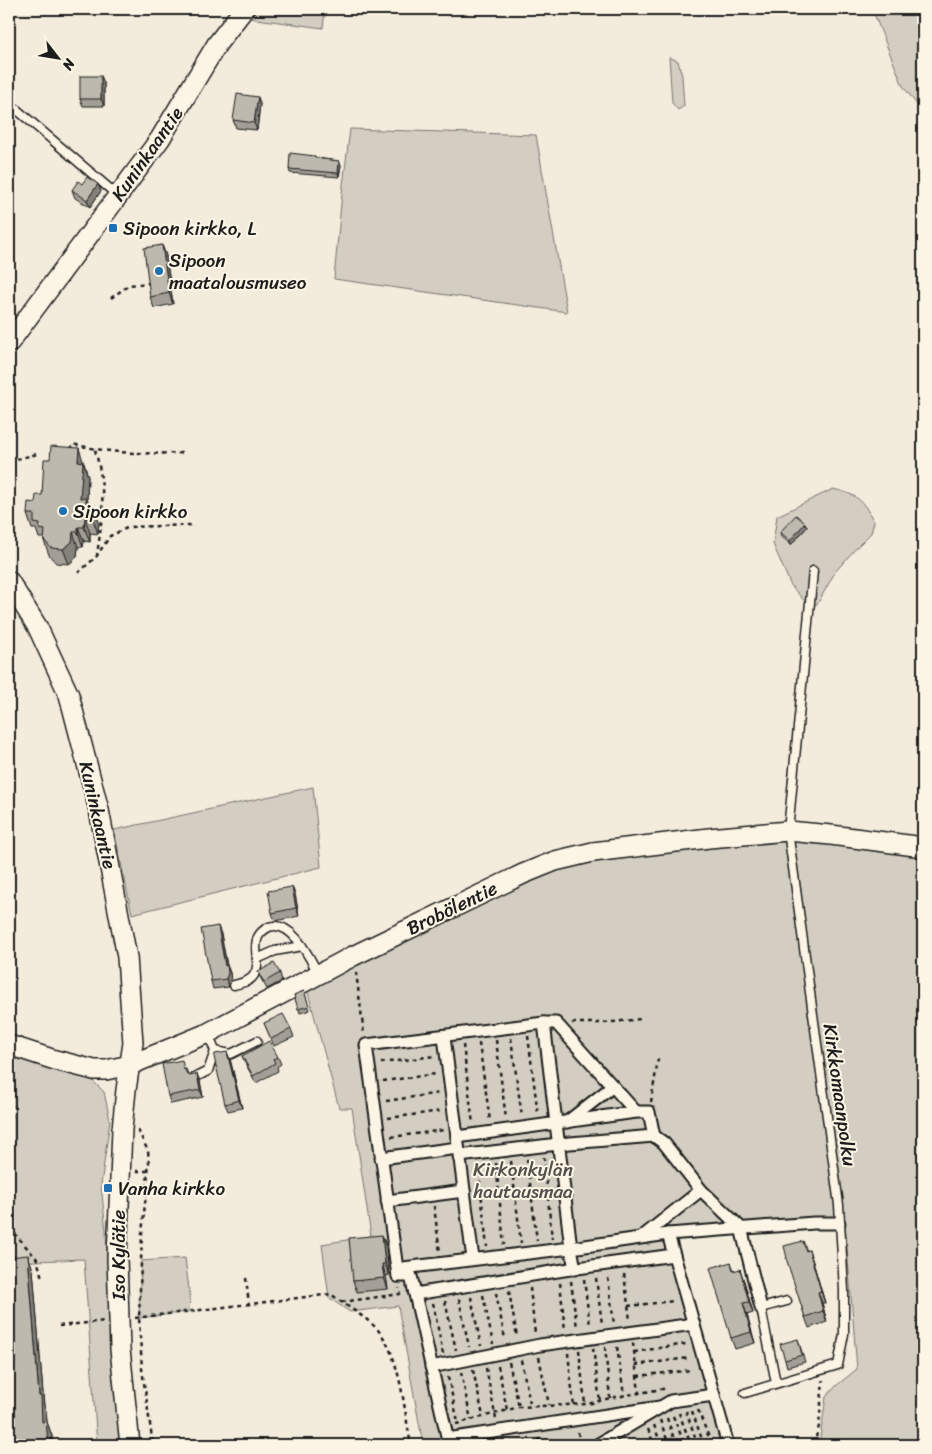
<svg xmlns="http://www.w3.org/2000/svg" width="932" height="1454" font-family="Sriracha,sans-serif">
  <rect width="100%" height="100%" fill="#f3ecdd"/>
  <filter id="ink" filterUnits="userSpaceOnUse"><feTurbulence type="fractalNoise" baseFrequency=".02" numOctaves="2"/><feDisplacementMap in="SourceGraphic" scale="10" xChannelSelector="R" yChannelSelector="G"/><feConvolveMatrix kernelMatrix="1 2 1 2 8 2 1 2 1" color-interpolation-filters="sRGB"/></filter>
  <g filter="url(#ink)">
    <g fill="#d3cec1" stroke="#78756e">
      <path d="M258 9H325L323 28 249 18Z"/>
      <path d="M872 9H923V113L903 86Z"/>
      <path d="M669 57 678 61 682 76 684 106 678 110 672 103Z"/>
      <path d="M350 129 536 135 567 312 334 279 342 193Z"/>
      <path d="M833 489C858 495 862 499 874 522L871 533 857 547 835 572 818 603 811 608 791 586 773 544 777 516Z"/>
      <path d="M313 787 321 867 132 914 114 830Z"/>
      <path d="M788 831 923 847V1445H819L826 1397 836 1386 857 1369 845 1223 803 937 839 1223 670 1238 734 1445H423L398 1306 350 1312 329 1298 322 1244 371 1236 352 1108H339L307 989 555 860Z"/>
      <path d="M9 1053 69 1070 93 1081 104 1092 110 1120 101 1185 106 1231 107 1258H117L130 1445H97L84 1259 11 1262 9 1299V1123L16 1108 9 1103Z"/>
      <path d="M185 1258 190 1297 189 1312 139 1318 141 1261Z"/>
    </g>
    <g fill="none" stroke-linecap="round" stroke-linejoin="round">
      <g stroke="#1c1c1c" stroke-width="11">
        <g id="service">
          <path d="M9 103 117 195"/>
          <path d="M257 959 275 951 302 946"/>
          <path d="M234 985C241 983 250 982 254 975 262 963 252 950 258 937 260 933 265 929 269 927 292 919 310 959 319 975"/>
          <path d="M215 1051 231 1054 257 1041"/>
          <path d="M194 1078 208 1071 215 1051 208 1033"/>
          <path d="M776 1383 761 1308 787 1301"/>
          <path d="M745 1393 838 1365 844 1334V1290L839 1205 788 831 813 571"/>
        </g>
      </g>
      <g stroke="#1c1c1c" stroke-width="15">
        <g id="pedestrian">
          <path d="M544 1023 571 1248 575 1269"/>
          <path d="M444 1037 473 1259"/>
          <path d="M567 1122 613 1086"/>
          <path d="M457 1137 636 1112H649L654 1136 664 1143 701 1190 741 1228 761 1308"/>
          <path d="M459 1156 558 1144 654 1136"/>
          <path d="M381 1158 458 1148"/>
          <path d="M387 1201 464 1191"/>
          <path d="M668 1234 728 1445"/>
          <path d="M642 1237 701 1190"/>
          <path d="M398 1276 403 1268 571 1248 668 1234 814 1223H839"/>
          <path d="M415 1294 570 1269 674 1255"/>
          <path d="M431 1367 540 1345 694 1324"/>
          <path d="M447 1439 660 1407"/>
          <path d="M449 1445 411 1276H398L366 1045 544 1023H556L636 1112"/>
          <path d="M597 1445 671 1401 714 1395"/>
        </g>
      </g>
      <g stroke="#1c1c1c" stroke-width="22">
        <g id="tertiary">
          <path d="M9 343 160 139 217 44 244 9"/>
          <path d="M9 581 38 628 69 695 99 810 127 957 133 1043 126 1090 122 1129 117 1258 120 1349 130 1445"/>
          <path d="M9 1045 55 1060 94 1070H106L130 1065 208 1033 353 956 523 874 555 861 593 852 709 838 788 831 831 835 923 847"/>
        </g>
      </g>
      <g stroke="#1c1c1c" stroke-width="2.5" stroke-dasharray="4 4" stroke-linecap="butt">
        <path d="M111 298 129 285 150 283"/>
        <path d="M71 450 73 444C112 454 145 454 185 453"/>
        <path d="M95 450C106 487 103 517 97 554"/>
        <path d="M9 461 37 454"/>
        <path d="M78 573 96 557 110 536 129 527 193 525"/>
        <path d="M356 972 364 1034"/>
        <path d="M572 1023H603L641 1019"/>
        <path d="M528 1036 538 1115"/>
        <path d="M511 1038 522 1117"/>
        <path d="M496 1040 506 1119"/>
        <path d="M479 1043 490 1121"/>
        <path d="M463 1045 473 1124"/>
        <path d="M381 1063 435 1056"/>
        <path d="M383 1081 437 1074"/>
        <path d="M386 1101 440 1093"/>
        <path d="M651 1102 658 1059"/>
        <path d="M388 1118 442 1111"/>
        <path d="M138 1130 148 1151 149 1162 142 1234 139 1318 142 1369 153 1445"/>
        <path d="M391 1137 445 1130"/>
        <path d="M544 1157 552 1239"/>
        <path d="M527 1159 537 1241"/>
        <path d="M511 1161 521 1243"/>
        <path d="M496 1163 504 1245"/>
        <path d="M478 1165 487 1247"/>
        <path d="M136 1171H150"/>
        <path d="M434 1206 440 1253"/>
        <path d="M9 1227 37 1259 42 1278"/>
        <path d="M624 1274 630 1320"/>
        <path d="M246 1278 249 1305"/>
        <path d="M596 1278 602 1324"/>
        <path d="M608 1278 614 1324"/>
        <path d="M584 1279 590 1326"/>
        <path d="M571 1281 577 1328"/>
        <path d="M560 1283 565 1330"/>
        <path d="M530 1288 535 1334"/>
        <path d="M509 1291 517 1337"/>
        <path d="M496 1293 505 1339"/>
        <path d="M483 1295 493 1344"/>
        <path d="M471 1297 481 1346"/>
        <path d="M459 1299 469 1347"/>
        <path d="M445 1301 456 1350"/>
        <path d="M342 1302 400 1294 399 1288"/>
        <path d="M433 1303 443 1354"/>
        <path d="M628 1306 674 1301"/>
        <path d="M135 1318 331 1294C344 1305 368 1318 378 1330 401 1357 404 1411 411 1445"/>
        <path d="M59 1326 105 1321"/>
        <path d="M633 1343 639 1392"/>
        <path d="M605 1347 610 1398"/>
        <path d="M617 1347 624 1395"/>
        <path d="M593 1348 600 1402"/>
        <path d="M579 1350 585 1404"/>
        <path d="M634 1352 686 1344"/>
        <path d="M568 1353 574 1407"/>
        <path d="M539 1357 549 1405"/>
        <path d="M521 1360 531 1408"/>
        <path d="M509 1362 519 1407"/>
        <path d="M635 1365 689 1358"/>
        <path d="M498 1366 507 1410"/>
        <path d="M486 1368 496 1419"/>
        <path d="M473 1370 483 1416"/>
        <path d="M461 1372 471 1420"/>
        <path d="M637 1376 692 1370"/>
        <path d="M448 1377 458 1422"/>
        <path d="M698 1410 712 1445"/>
        <path d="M686 1411 698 1445"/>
        <path d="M692 1411 704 1445"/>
        <path d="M679 1413 691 1445"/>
        <path d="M673 1416 685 1445"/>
        <path d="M667 1418 676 1445"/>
        <path d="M660 1420 669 1445"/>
        <path d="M456 1424 519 1407 588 1404 610 1398 668 1388"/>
        <path d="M654 1425 661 1445"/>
        <path d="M648 1429 654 1445"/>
        <path d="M578 1432 580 1445"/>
        <path d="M539 1438 541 1445"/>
        <path d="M814 1445 819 1426 823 1380"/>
      </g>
      <use href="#service" stroke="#fcf5e5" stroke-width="8"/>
      <use href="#pedestrian" stroke="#fcf5e5" stroke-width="11"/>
      <use href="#tertiary" stroke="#fcf5e5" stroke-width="19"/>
    </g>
    <g fill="#a39f96" stroke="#1c1c1c">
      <path d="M101 76 104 83V106H83L80 99Z"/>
      <path d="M258 97 260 104 257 130 236 128 233 120Z"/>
      <path d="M315 156 316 158 339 161 341 165 339 177 290 173 289 169Z"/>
      <path d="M82 184H98L101 191 90 207 75 198 72 190Z"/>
      <path d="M162 245 166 256 173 304 154 308 150 297Z"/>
      <path d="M84 463 88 477 87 499 89 507 99 522 98 534 90 533V542L84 541 83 547H78L77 557 69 564 56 563 49 555 43 538H39L36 529H32L27 514 42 495Z"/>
      <path d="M805 523 807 527 791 545 781 536 780 532Z"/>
      <path d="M292 887 295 894 299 916 275 921 272 913Z"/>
      <path d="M221 934 227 965 230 973 231 980 229 987 213 989 211 981Z"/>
      <path d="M258 972 280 973 282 981 267 989 261 979Z"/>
      <path d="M304 991 310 1010 300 1013 294 995Z"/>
      <path d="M264 1023 291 1029 294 1037 274 1046Z"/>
      <path d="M242 1056 278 1057 281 1064 277 1067 278 1071 256 1083 245 1063Z"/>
      <path d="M230 1059 242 1108 228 1111 225 1104Z"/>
      <path d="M185 1069H186L188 1074 200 1081 203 1097 171 1104 168 1096Z"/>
      <path d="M382 1235 386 1246 389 1275 386 1276 388 1289 357 1292 353 1281Z"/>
      <path d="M803 1241 807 1251 809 1250 813 1262 825 1303H822L827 1322 809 1328 805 1317 787 1258Z"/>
      <path d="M28 1255 33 1270 44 1406 46 1411 47 1422 52 1436V1445H9Z"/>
      <path d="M731 1262 734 1271 744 1281 753 1313 747 1315 755 1343 735 1349 731 1338Z"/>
      <path d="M798 1339 805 1362 787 1367 785 1360Z"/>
    </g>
    <g fill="#85827a" stroke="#1c1c1c">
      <path d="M101 76 104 83V106L101 99Z"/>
      <path d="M258 97 260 104 257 130 254 123Z"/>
      <path d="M339 161 341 165 339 177 338 173Z"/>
      <path d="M98 184 101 191 90 207 87 200Z"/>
      <path d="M162 245 166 256 173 304 169 293Z"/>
      <path d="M79 448 88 477 87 499 92 513 91 519 80 498 78 461Z"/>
      <path d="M94 507 99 522 98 534 93 519Z"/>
      <path d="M85 518 90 533V542L84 527Z"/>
      <path d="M805 523 807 527 791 545 790 541Z"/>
      <path d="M78 527 84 541 83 547 78 532Z"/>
      <path d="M73 532 78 547 77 557 69 564 63 549Z"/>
      <path d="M292 887 295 894 299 916 296 908Z"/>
      <path d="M218 926 221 934 228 973 225 966Z"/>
      <path d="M227 965 230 973 231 980 229 987 226 979Z"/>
      <path d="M227 1052 230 1059 242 1108 239 1100Z"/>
      <path d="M197 1074 200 1081 203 1097 200 1090Z"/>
      <path d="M382 1235 386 1246 389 1275 385 1264Z"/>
      <path d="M809 1250 813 1262 825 1303 821 1291Z"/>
      <path d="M28 1255 33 1270 44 1406 46 1411 47 1422 52 1436V1445H49L48 1442 42 1422 39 1396Z"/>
      <path d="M382 1264 386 1276 388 1289 384 1278Z"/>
      <path d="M740 1269 744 1281 753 1313 749 1302Z"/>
      <path d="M818 1292 822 1303 827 1322 823 1311Z"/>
      <path d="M743 1303 747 1315 755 1343 751 1332Z"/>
    </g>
    <g fill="#beb9ae" stroke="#1c1c1c">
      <rect x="80" y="76" width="21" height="23"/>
      <path d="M237 94 258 97 254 123 233 120Z"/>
      <path d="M290 153 315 156V158L339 161 338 173 289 169Z"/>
      <path d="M87 177 98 184 87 200 72 190 78 181 82 184Z"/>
      <path d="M162 245 169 293 150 297 144 248Z"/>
      <path d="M51 446 79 448 78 461 83 462 80 498H86V506L94 507 93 519 85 518 84 527H78V532H73L72 542 63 549 51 548 44 540 45 530 39 529 40 524 34 523V514H27L28 502 35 503 36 495H42L44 459H50Z"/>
      <path d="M796 515 805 523 790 541 780 532Z"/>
      <path d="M292 887 296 908 272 913 268 891Z"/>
      <path d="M218 926 225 966 227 965 228 973 226 979 211 981 201 929Z"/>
      <path d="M274 963 280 973 264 982 258 972Z"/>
      <path d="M304 991 309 1006 298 1009 294 995Z"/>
      <path d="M283 1014 291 1029 271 1039 264 1023Z"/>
      <path d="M269 1041 278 1057 273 1059 275 1063 253 1076 242 1056Z"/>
      <path d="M227 1052 239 1100 225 1104 214 1057 215 1054Z"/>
      <path d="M182 1060 184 1070 186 1069V1073L190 1076 197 1074 200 1090 168 1096 162 1064Z"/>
      <path d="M382 1235 385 1264H382L384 1278 353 1281 349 1238Z"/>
      <path d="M803 1241 806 1251 809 1250 821 1291 818 1292 823 1311 805 1317 786 1258H787L784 1246Z"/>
      <path d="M28 1255 39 1396H41L42 1422 46 1421 48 1442 44 1443 45 1445H9V1257Z"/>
      <path d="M731 1262 733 1271 740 1269 749 1302 743 1303 751 1332 731 1338 710 1268Z"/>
      <path d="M798 1339 802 1355 785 1360 780 1344Z"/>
    </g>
  </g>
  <g fill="#1f6fb2" stroke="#fcf5e5" stroke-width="2">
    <rect x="108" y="223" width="10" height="10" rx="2.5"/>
    <circle cx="159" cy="271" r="5"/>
    <circle cx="63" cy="511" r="5"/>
    <rect x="103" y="1183" width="10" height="10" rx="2.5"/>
  </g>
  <g text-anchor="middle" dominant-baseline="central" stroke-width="4" stroke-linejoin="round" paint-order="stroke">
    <g font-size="19" fill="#1c1c1c" stroke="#fcf5e5">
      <text transform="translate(147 154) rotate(-55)">Kuninkaantie</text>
      <text transform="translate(98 815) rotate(77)">Kuninkaantie</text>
      <text transform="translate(452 908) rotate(-26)">Brobölentie</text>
      <text transform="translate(840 1095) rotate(82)">Kirkkomaanpolku</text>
      <text transform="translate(118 1255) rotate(-90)">Iso Kylätie</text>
    </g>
    <g font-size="19" fill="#1c1c1c" stroke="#fcf5e5" text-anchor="start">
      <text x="123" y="228">Sipoon kirkko, L</text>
      <text x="169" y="260">Sipoon<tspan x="169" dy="22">maatalousmuseo</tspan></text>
      <text x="73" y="511">Sipoon kirkko</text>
      <text x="118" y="1188">Vanha kirkko</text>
    </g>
    <g font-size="19" fill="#53514e" stroke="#fcf5e5">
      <text x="523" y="1169">Kirkonkylän<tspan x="523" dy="22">hautausmaa</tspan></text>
    </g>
  </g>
  <rect width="932" height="1454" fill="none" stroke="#fcf5e5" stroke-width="30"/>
  <rect x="15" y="15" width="902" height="1424" fill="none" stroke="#1c1c1c" stroke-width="2" filter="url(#ink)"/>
  <g transform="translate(58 58) rotate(121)" stroke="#fcf5e5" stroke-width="4" paint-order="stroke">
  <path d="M0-4L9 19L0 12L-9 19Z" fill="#1c1c1c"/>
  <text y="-8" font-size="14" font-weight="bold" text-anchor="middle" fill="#1c1c1c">N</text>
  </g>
</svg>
